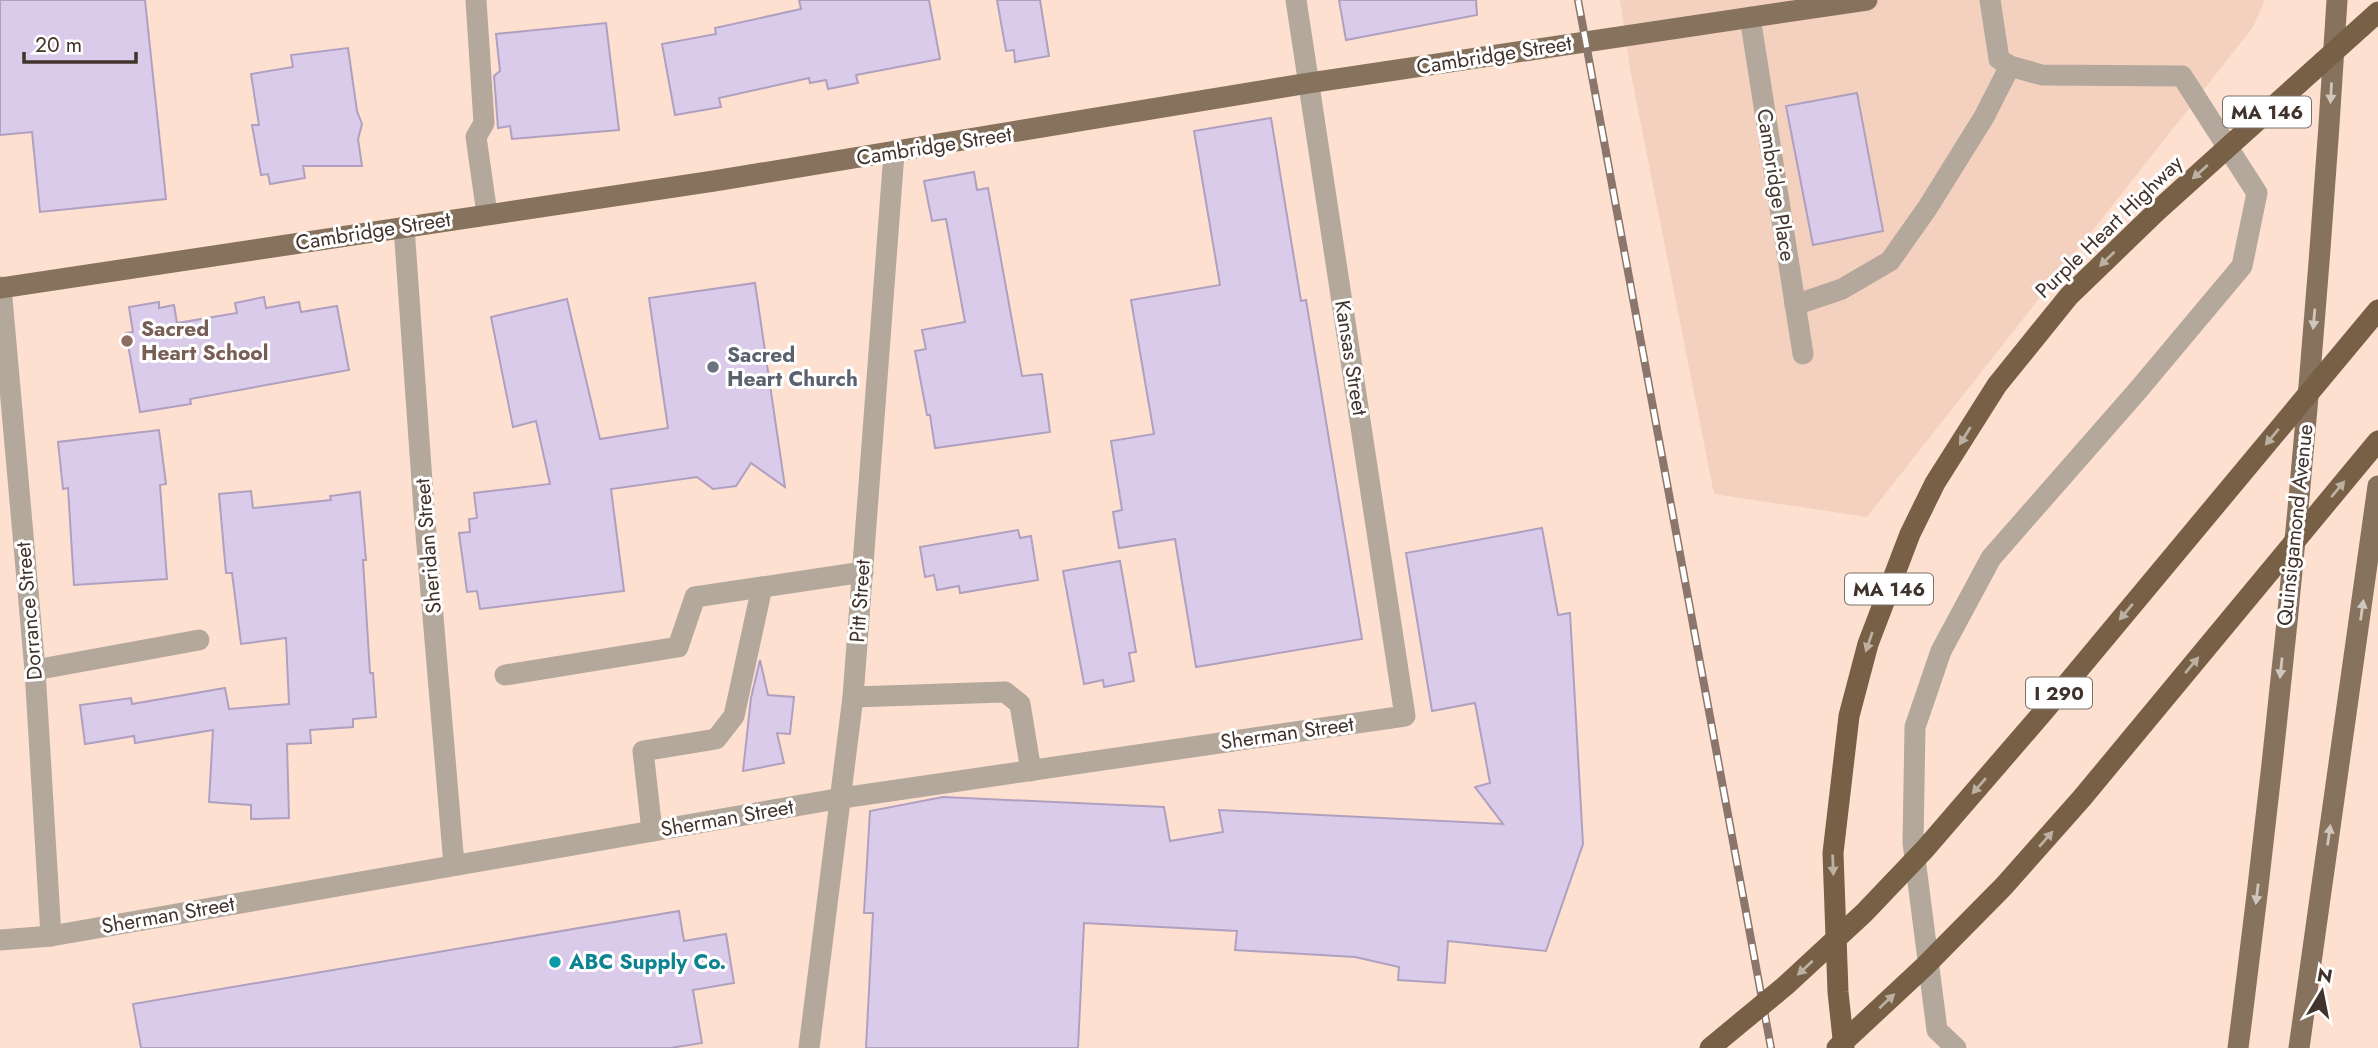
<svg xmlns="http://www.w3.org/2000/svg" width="2378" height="1048" font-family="Jost,sans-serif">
  <rect width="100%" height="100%" fill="#fde0d0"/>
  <path fill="#f3d1be" d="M1620 0H2265L2253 27 1867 517 1714 494 1630 69Z"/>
  <g fill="#dbcbeb" stroke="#b0a0c0" stroke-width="2">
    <path d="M0 0H145L166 199 40 212 32 132 0 135Z"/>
    <path d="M799 0H929L940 59 856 75 858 83 828 89 826 80 810 83 809 78 719 98 721 107 675 115 662 44 716 34 715 28 801 9Z"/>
    <path d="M997 0H1040L1049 56 1015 62 1014 50 1006 51Z"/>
    <path d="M1339 0H1476L1477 15 1346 40Z"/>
    <path d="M606 23 619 130 512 139 510 126 498 128 494 76 500 71 496 34Z"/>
    <path d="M348 48 357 111 362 124 358 139 362 166H303L305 178 270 184 268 174 261 175 252 125H259L251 74 293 67 291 55Z"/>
    <path d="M1857 93 1883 231 1813 245 1786 106Z"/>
    <path d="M1271 118 1301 301 1306 300 1362 639 1196 667 1175 539 1119 548 1113 512 1122 510 1111 441 1154 434 1131 300 1220 285 1194 131Z"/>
    <path d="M974 172 977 190 988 188 1022 376 1042 374 1050 432 935 448 930 415H927L915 351 926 349 922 330 965 322 946 219 932 221 924 181Z"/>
    <path d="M755 283 785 487 751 463 736 486 713 489 697 477 611 489 624 591 480 609 477 591 467 592 459 533 470 532 469 519 477 518 474 493 550 484 536 421 513 427 491 317 567 299 600 439 668 428 649 298Z"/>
    <path d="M264 297 266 308 299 302 301 312 337 306 349 370 190 399 191 404 140 412 126 333 133 332 129 307 159 302V308L174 305 177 323 237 313 235 303Z"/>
    <path d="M159 430 166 484 160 485 167 579 74 585 68 488 63 489 58 442Z"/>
    <path d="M251 491 253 508 331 500 330 496 360 492 366 560H363L370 673H373L376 717 353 719V727L310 730 311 743 287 744 289 818 251 819V805L209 802 213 730 135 743 134 736 85 744 80 705 131 698 132 704 225 688 229 709 289 704 286 638 241 644 232 573H226L219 494Z"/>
    <path d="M1542 528 1558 615 1570 613 1583 844 1546 951 1448 941 1445 983 1398 980 1399 967 1355 957 1235 950 1237 931 1084 923 1078 1048H866L873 913H864L870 811 943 797 1164 807 1170 841 1223 832 1219 810 1503 824 1475 787 1490 783 1475 703 1432 711 1406 553Z"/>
    <path d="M1018 530 1020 538 1031 536 1038 580 960 593 959 586 937 590 934 575 925 577 920 547Z"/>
    <path d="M1120 561 1136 652 1129 653 1134 681 1104 687 1103 680 1084 684 1063 571Z"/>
    <path d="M760 660 768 695 794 697 790 734 777 733 784 763 743 771 751 698Z"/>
    <path d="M679 911 684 941 726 934 734 983 693 990 702 1043 670 1048H141L133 1004Z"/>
  </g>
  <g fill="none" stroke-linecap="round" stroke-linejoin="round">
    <g stroke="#b3a89b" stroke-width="21">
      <path d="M476 0 484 123 476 137 487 214"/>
      <path d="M1750 17 1803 354"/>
      <path d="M1795 305 1842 289 1890 261 1928 207 1984 117 2010 66"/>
      <path d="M35 670 199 640"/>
      <path d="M505 675 678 647 695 597 863 572"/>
      <path d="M853 697 1005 692 1020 704 1031 771"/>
      <path d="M652 831 643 751 716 739 734 716 762 587"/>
      <path d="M0 940 51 936"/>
      <path d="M1956 1048 1937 1030 1913 843 1915 727 1941 651 1991 558 2139 389 2242 266 2257 193 2182 76 2042 75 2010 66 1999 59 1990 0"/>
    </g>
    <g stroke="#b3a89b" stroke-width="21">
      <path d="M404 227 424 510 454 865"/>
      <path d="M1 287 35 670 51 936 842 798 1405 716 1296 0"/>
      <path d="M809 1048 853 697 894 153"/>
    </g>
    <g stroke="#87735d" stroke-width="21">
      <path d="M0 288 714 181 1309 83 1867 0"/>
      <path d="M2238 1048C2283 700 2316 350 2337 0"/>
      <path d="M2299 1048 2378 486"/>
    </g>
    <path stroke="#776046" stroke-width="21" d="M1844 1048 1838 992 1833 853 1849 716 1868 644 1910 534 1935 483 1997 385 2069 296 2156 212"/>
    <g stroke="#8a766c" stroke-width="8">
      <path id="rail" d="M1578 0 1771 1048"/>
    </g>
    <use href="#rail" stroke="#fff" stroke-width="5" stroke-dasharray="16" stroke-linecap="butt"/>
    <g stroke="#776046" stroke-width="21">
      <path d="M2156 212 2378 12"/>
      <path d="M1710 1048 1785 986 1864 913 1925 849 2045 710 2378 310"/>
      <path d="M1837 1048 1925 966 2004 886 2082 798 2378 441"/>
    </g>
  </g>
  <defs><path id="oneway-solid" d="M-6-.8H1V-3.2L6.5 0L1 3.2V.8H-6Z" transform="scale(1.75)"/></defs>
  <g fill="#cfc7be">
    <use href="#oneway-solid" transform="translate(2331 93) rotate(93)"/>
    <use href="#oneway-solid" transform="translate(2314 319) rotate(95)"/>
    <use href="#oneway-solid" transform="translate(2362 610) rotate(-82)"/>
    <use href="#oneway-solid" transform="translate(2281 668) rotate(96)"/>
    <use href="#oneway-solid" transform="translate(2329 835) rotate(-82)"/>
    <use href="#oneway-solid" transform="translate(2257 894) rotate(97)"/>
  </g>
  <g fill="#bbb0a2">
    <use href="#oneway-solid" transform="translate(2200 172) rotate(138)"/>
    <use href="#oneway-solid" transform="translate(2107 259) rotate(136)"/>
    <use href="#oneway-solid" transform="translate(1965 436) rotate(122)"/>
    <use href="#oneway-solid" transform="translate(2272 437) rotate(130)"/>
    <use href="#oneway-solid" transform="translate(2338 489) rotate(-50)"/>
    <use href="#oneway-solid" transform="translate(2126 612) rotate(130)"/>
    <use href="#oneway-solid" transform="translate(1869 642) rotate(109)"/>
    <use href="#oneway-solid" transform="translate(2192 665) rotate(-50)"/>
    <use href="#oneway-solid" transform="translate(1979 786) rotate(131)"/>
    <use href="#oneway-solid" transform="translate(2046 839) rotate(-49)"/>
    <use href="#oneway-solid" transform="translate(1833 865) rotate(88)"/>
    <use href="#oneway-solid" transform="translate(1805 968) rotate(137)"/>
    <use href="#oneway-solid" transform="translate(1887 1001) rotate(-43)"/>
  </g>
  <circle fill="#8d6e63" stroke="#fff" stroke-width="2.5" cx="127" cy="341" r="7"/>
  <circle fill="#6b7280" stroke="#fff" stroke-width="2.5" cx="713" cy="367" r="7"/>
  <circle fill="#0f9aa8" stroke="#fff" stroke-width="2.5" cx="555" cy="962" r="7"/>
  <g text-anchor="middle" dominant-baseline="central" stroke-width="6" stroke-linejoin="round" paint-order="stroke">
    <g fill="#fff" stroke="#7a706b" stroke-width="2">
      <rect x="2223" y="96.5" width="88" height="31" rx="5"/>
      <rect x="1845" y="573.5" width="88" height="31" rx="5"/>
      <rect x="2026" y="677.5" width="66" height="31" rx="5"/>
    </g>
    <g font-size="19" font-weight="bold" fill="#41332c">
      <text x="2267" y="112">MA 146</text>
      <text x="1889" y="589">MA 146</text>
      <text x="2059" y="693">I 290</text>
    </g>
    <g font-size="21" fill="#41332c" stroke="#fff">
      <text transform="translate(1494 55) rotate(-9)">Cambridge Street</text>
      <text transform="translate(934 146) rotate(-9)">Cambridge Street</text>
      <text transform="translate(1776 185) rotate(81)">Cambridge Place</text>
      <text transform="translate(2109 227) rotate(-44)">Purple Heart Highway</text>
      <text transform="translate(373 231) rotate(-9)">Cambridge Street</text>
      <text transform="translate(1351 358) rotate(81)">Kansas Street</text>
      <text transform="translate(2295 525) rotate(-84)">Quinsigamond Avenue</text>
      <text transform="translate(428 546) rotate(-95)">Sheridan Street</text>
      <text transform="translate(860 601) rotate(-86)">Pitt Street</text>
      <text transform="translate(29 611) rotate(-95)">Dorrance Street</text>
      <text transform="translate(1287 733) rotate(-8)">Sherman Street</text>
      <text transform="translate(727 818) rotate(-10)">Sherman Street</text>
      <text transform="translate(168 915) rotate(-10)">Sherman Street</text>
    </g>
    <g font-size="21" font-weight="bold" fill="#785e54" stroke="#fff" text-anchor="start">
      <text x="141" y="329">Sacred<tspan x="141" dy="24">Heart School</tspan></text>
    </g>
    <g font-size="21" font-weight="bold" fill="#5b616d" stroke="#fff" text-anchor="start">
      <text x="727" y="355">Sacred<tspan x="727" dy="24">Heart Church</tspan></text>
    </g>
    <g font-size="21" font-weight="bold" fill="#0d838f" stroke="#fff" text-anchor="start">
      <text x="569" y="962">ABC Supply Co.</text>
    </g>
  </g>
  <g transform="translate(2322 992) rotate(10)" stroke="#ffffff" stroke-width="5" paint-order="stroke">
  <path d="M0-5L12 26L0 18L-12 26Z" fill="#41332c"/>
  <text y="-10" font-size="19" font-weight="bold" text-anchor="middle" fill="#41332c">N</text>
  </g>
  <path d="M24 52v10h112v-10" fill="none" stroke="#41332c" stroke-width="3.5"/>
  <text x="35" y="52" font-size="21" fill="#41332c" stroke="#ffffff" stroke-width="5" paint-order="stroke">20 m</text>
</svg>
